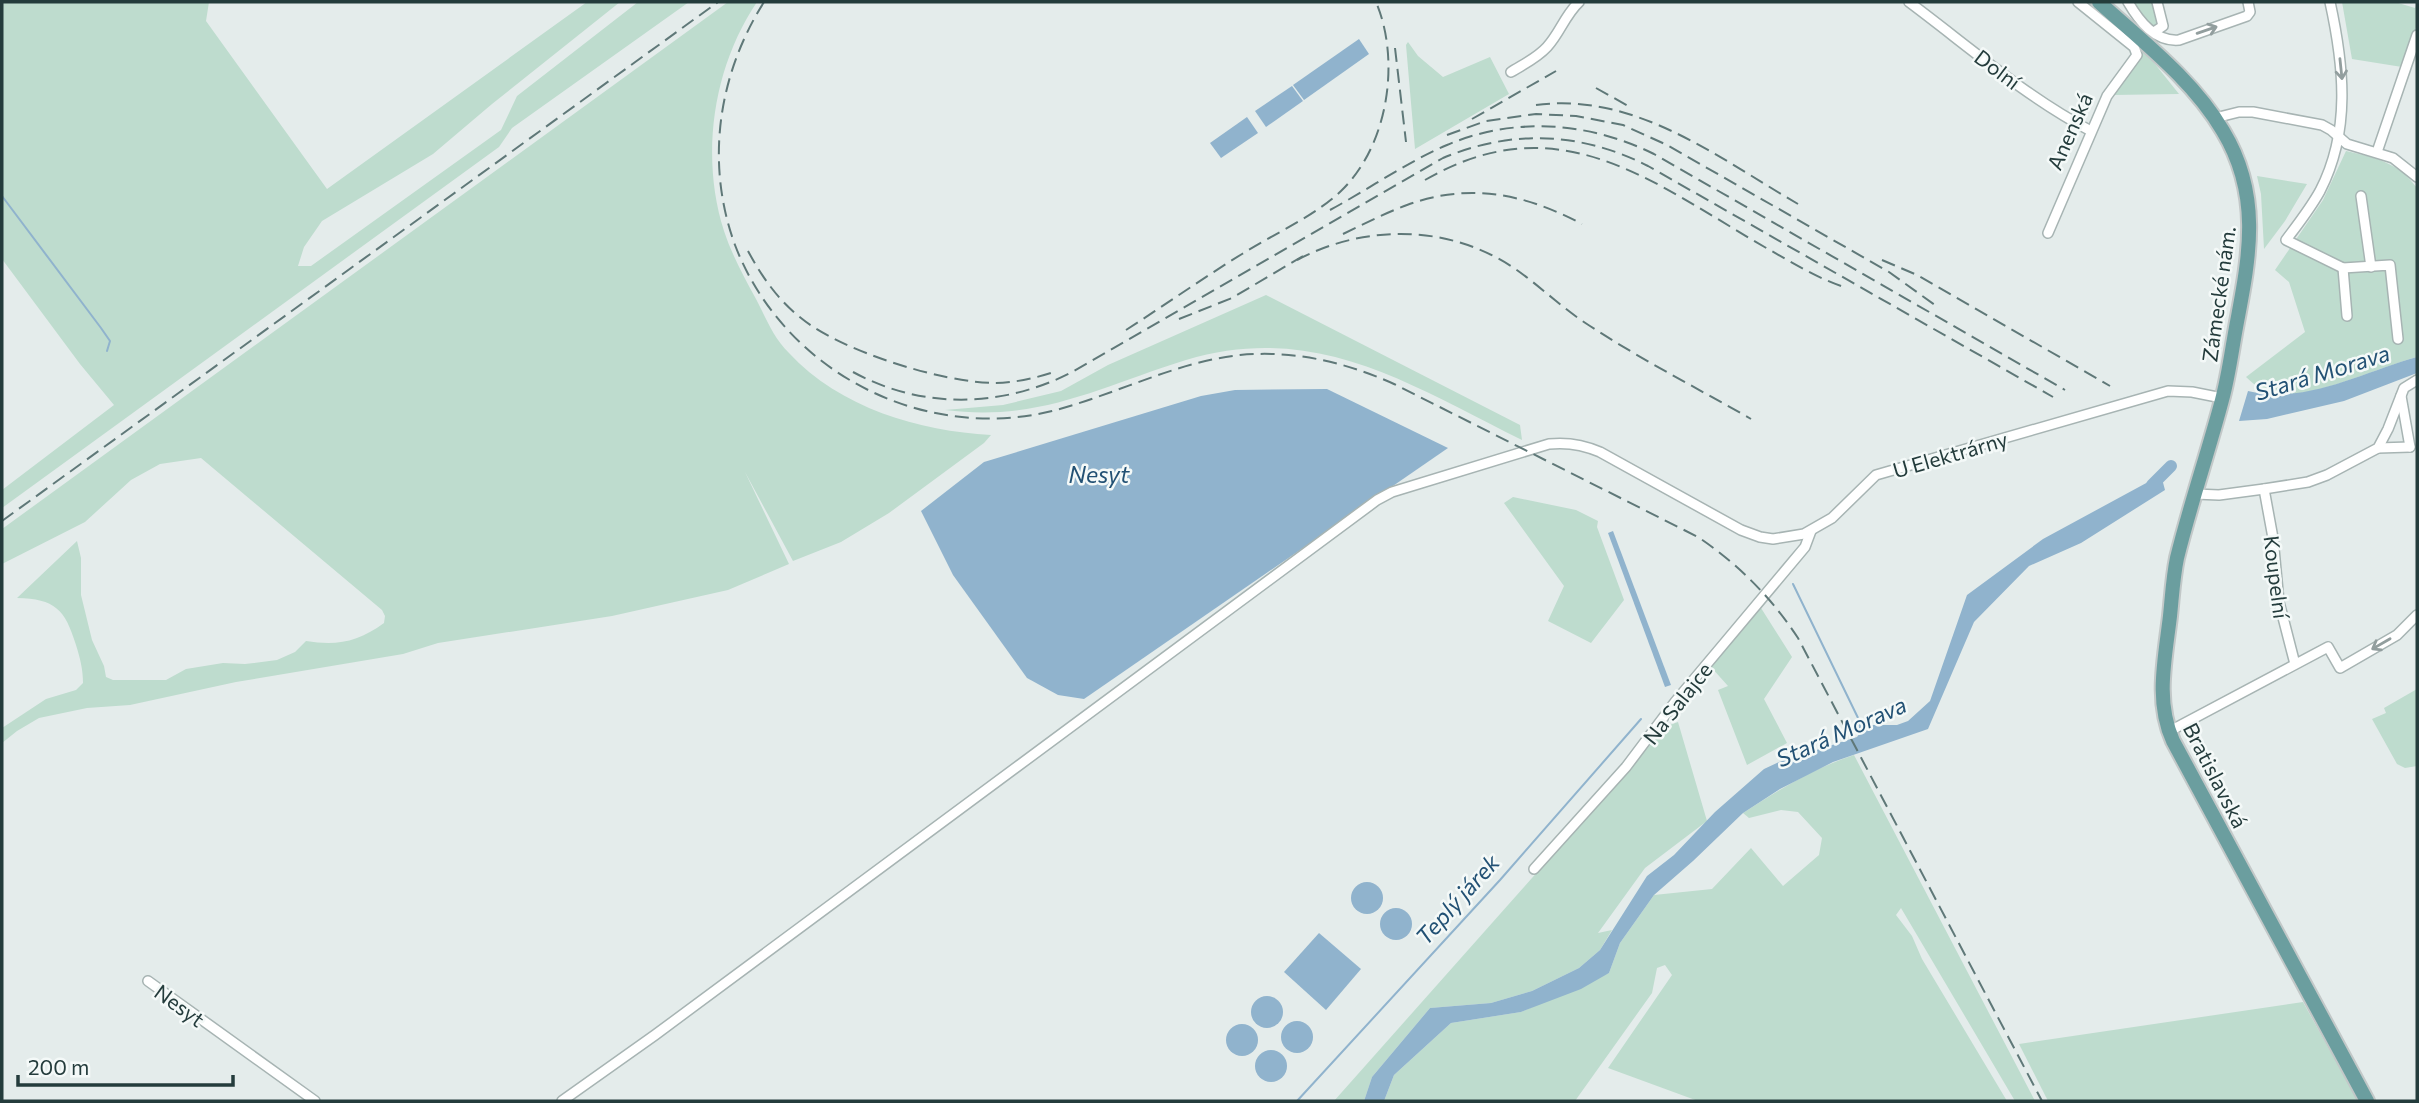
<svg xmlns="http://www.w3.org/2000/svg" width="2419" height="1103" font-family="Commissioner,sans-serif">
  <rect width="100%" height="100%" fill="#e4eceb"/>
  <g fill="#bedcce">
    <path d="M2 2H209L206 21 327 189 587 2H620L492 104 433 154 322 221 304 247 298 266H311L501 130 517 96 638 2H689L512 128 499 147 2 508V490L114 405 80 364 2 259Z"/>
    <path d="M728 2H757C713 67 700 156 724 231 732 255 744 277 756 299 766 318 773 337 789 353 840 408 919 431 991 435L984 443 889 513 841 542 793 561 745 472 789 564 728 590 612 616 438 643 403 654 236 682 130 705 87 708 39 718 17 731 2 743V728L46 699 76 690 83 683C83 669 80 658 76 645 65 609 55 599 17 598L77 541 81 558V595L92 640 104 666 106 677 113 680H166L186 669 223 663 245 664 277 660 295 652 306 641C337 646 358 642 384 623L385 616 382 610 201 458 160 464 131 480 85 522 2 564V529Z"/>
    <path d="M2083 2H2092L2143 49 2179 94 2112 95 2141 56V51Z"/>
    <path d="M2132 2H2153L2160 20 2158 25 2154 26 2147 22Z"/>
    <path d="M2342 2H2395L2415 8 2417 4V25L2402 67 2352 59Z"/>
    <path d="M1408 42 1418 56 1443 77 1490 57 1509 94 1415 149 1406 45Z"/>
    <path d="M2346 151C2376 158 2398 162 2417 188V357C2377 368 2319 396 2279 395 2268 395 2254 385 2246 377L2305 332 2289 282 2275 270 2323 200Z"/>
    <path d="M2257 176 2307 184 2285 221 2264 249 2261 194Z"/>
    <path d="M1266 295 1520 425 1522 440C1410 385 1317 321 1186 360 1099 387 1040 422 945 410L1003 405 1061 391 1108 365Z"/>
    <path d="M1513 497 1576 510 1598 521 1597 527 1624 600 1591 643 1548 621 1564 586 1504 503Z"/>
    <path d="M1761 608 1792 657 1764 699 1787 743 1747 765 1718 690 1728 686 1711 667Z"/>
    <path d="M2417 689V766L2405 768 2397 764 2372 719 2386 713 2384 708Z"/>
    <path d="M1678 722 1707 821 1645 868 1598 933 1612 930 1600 950 1579 968 1532 991 1491 1003 1430 1008 1372 1077 1364 1101H1334L1667 726Z"/>
    <path d="M1854 755 2035 1101H2015L1901 908 1896 915 1912 936 1922 959 2007 1101H1698L1608 1068 1672 975 1665 965 1657 968 1652 993 1575 1101H1384L1394 1075 1451 1023 1521 1012 1609 973 1620 943 1654 895 1712 889 1751 848 1783 886 1819 855 1822 838 1798 812 1781 810 1749 818 1743 813C1778 790 1814 768 1854 755Z"/>
    <path d="M2303 1002 2358 1101H2048L2019 1044Z"/>
  </g>
  <g fill="#90b3cd">
    <path d="M1359 39 1369 54 1304 100 1293 85Z"/>
    <path d="M1292 86 1303 101 1266 127 1255 111Z"/>
    <path d="M1247 117 1258 133 1221 158 1210 143Z"/>
    <path d="M2417 357V373L2344 401 2267 419 2239 421 2248 391C2305 405 2363 372 2417 357Z"/>
    <path d="M1327 389 1448 448 1084 699 1058 695 1027 678 953 575 921 511 984 462 1201 396 1235 390Z"/>
    <path d="M2161 475 2165 490 2081 543 2029 566 1974 622 1928 729 1833 762 1780 789 1743 813 1693 861 1654 895 1620 943 1609 973 1581 989 1521 1012 1451 1023 1394 1075 1384 1101H1364L1372 1077 1430 1008 1491 1003 1532 991 1579 968 1600 950 1647 876 1674 855 1715 812 1764 769 1779 762 1857 737 1860 733 1858 723 1860 722 1870 725H1897L1908 721 1930 701 1967 595 2043 539Z"/>
    <path d="M1613 531 1671 685 1665 687 1608 533Z"/>
    <circle cx="1367" cy="898" r="16"/>
    <circle cx="1396" cy="924" r="16"/>
    <path d="M1319 933 1361 969 1326 1010 1284 972Z"/>
    <circle cx="1267" cy="1012" r="16"/>
    <circle cx="1297" cy="1037" r="16"/>
    <circle cx="1242" cy="1040" r="16"/>
    <circle cx="1271" cy="1066" r="16"/>
  </g>
  <g fill="none" stroke-linecap="round" stroke-linejoin="round">
    <g stroke="#90b3cd" stroke-width="2">
      <path d="M2 196 101 328 110 341 107 351"/>
      <path d="M1793 584 1860 722"/>
      <path d="M1297 1101 1500 880 1641 719"/>
    </g>
    <path stroke="#90b3cd" stroke-width="12" d="M2152 485 2171 466"/>
    <g stroke="#a7b4b3" stroke-width="12">
      <g id="street">
        <path d="M1909 2C1968 46 2026 97 2091 131"/>
        <path d="M2128 2C2139 21 2155 42 2179 40L2247 16 2250 12 2248 2"/>
        <path d="M2330 2C2344 66 2351 131 2320 191 2310 209 2298 224 2286 240L2343 268 2390 265 2398 339"/>
        <path d="M2154 32 2163 26 2157 2"/>
        <path d="M1511 72C1524 64 1537 58 1547 47 1560 33 1565 15 1579 2"/>
        <path d="M2215 118 2239 112H2253L2322 125 2331 130 2347 144 2393 158 2417 177"/>
        <path d="M2377 152 2417 35"/>
        <path d="M2361 196 2371 267"/>
        <path d="M2048 233 2107 96 2137 55 2134 47 2078 2"/>
        <path d="M2343 268 2347 316"/>
        <path d="M2401 396 2410 447"/>
        <path d="M2378 448 2410 447"/>
        <path d="M2264 489 2273 538 2279 602 2295 664"/>
        <path d="M2195 494 2219 495 2264 489 2308 482 2327 475 2378 448 2388 429 2404 388 2417 380"/>
        <path d="M2168 732 2328 647 2340 668 2397 635 2417 615"/>
        <path d="M1534 869 1626 767 1675 702 1805 547 1811 531"/>
        <path d="M148 981 315 1101"/>
        <path d="M562 1101 655 1035 1377 500 1392 492 1549 444C1567 442 1584 445 1600 452L1741 530 1760 537 1773 539 1804 534 1832 518 1876 475 2168 391 2192 392 2222 398"/>
      </g>
    </g>
    <g stroke="#c2c8c8" stroke-width="18">
      <path id="primary" d="M2099 2C2142 41 2193 80 2223 131 2261 194 2250 254 2237 322 2232 348 2229 374 2222 400 2208 453 2190 505 2177 558 2173 577 2172 597 2170 616 2165 659 2155 701 2173 741L2367 1101"/>
    </g>
    <use href="#street" stroke="#fff" stroke-width="9"/>
    <use href="#primary" stroke="#6b9e9f" stroke-width="14"/>
    <g stroke="#5f7878" stroke-width="2" stroke-dasharray="14 7" stroke-linecap="butt">
      <path d="M764 2C718 75 705 163 735 245 783 371 922 443 1052 411 1115 395 1175 362 1240 355 1294 350 1345 362 1394 384L1698 537C1738 564 1771 597 1798 638L2042 1101"/>
      <path d="M1395 48 1406 142"/>
      <path d="M1596 88 1630 107"/>
      <path d="M1536 105C1635 92 1717 157 1798 204"/>
      <path d="M1472 119 1556 71"/>
      <path d="M1447 135 1486 121 1536 114 1576 116 1623 125 1667 145 1889 272 1939 308"/>
      <path d="M1425 180C1560 102 1653 183 1768 249 1793 263 1817 278 1844 287"/>
      <path d="M1330 210C1369 189 1407 162 1447 145 1515 116 1589 122 1654 154L2065 390"/>
      <path d="M1343 234C1364 224 1385 213 1407 205 1470 182 1525 194 1582 224"/>
      <path d="M748 251C762 277 778 300 801 318 841 351 941 382 993 383 1012 383 1032 379 1051 373"/>
      <path d="M1297 260C1365 224 1448 224 1514 268 1540 286 1563 309 1590 326 1642 360 1697 388 1751 419"/>
      <path d="M1882 260 1917 275 2110 386"/>
      <path d="M1179 319 1232 298 1303 256"/>
      <path d="M1126 330C1165 305 1203 278 1242 254 1275 233 1312 218 1341 191 1388 146 1401 61 1376 2"/>
      <path d="M853 372C923 410 1004 408 1074 371L1443 158C1512 129 1581 132 1648 166L2053 397"/>
      <path d="M2 521 718 2"/>
    </g>
  </g>
  <defs><path id="oneway-shaft" d="M-6 0H5M1.5-3L5.5 0L1.5 3" fill="none" stroke-width="1.6" stroke-linecap="round" stroke-linejoin="round" transform="scale(1.75)"/></defs>
  <g stroke="#929e9e">
    <use href="#oneway-shaft" transform="translate(2207 30) rotate(-19)"/>
    <use href="#oneway-shaft" transform="translate(2341 69) rotate(84)"/>
    <use href="#oneway-shaft" transform="translate(2381 644) rotate(150)"/>
  </g>
  <g text-anchor="middle" dominant-baseline="central" stroke-width="5" stroke-linejoin="round" paint-order="stroke">
    <g font-size="21" fill="#243c3c" stroke="#f4f9f8">
      <text transform="translate(1998 69) rotate(37)">Dolní</text>
      <text transform="translate(2069 131) rotate(-66)">Anenská</text>
      <text transform="translate(2218 294) rotate(-82)">Zámecké nám.</text>
      <text transform="translate(1950 454) rotate(-16)">U Elektrárny</text>
      <text transform="translate(2277 577) rotate(83)">Koupelní</text>
      <text transform="translate(1677 703) rotate(-52)">Na Salajce</text>
      <text transform="translate(2216 775) rotate(63)">Bratislavská</text>
      <text transform="translate(180 1005) rotate(36)">Nesyt</text>
    </g>
    <g font-size="23" font-style="italic" fill="#225174" stroke="#f4f9f8">
      <text transform="translate(2322 372) rotate(-17)">Stará Morava</text>
      <text x="1099" y="474">Nesyt</text>
      <text transform="translate(1841 731) rotate(-24)">Stará Morava</text>
      <text transform="translate(1457 899) rotate(-48)">Teplý járek</text>
    </g>
  </g>
  <rect width="2419" height="1103" fill="none" stroke="#243c3c" stroke-width="7"/>
  <path d="M18 1075v10h215v-10" fill="none" stroke="#243c3c" stroke-width="3.5"/>
  <text x="28" y="1075" font-size="21" fill="#243c3c" stroke="#f4f9f8" stroke-width="5" paint-order="stroke">200 m</text>
</svg>
